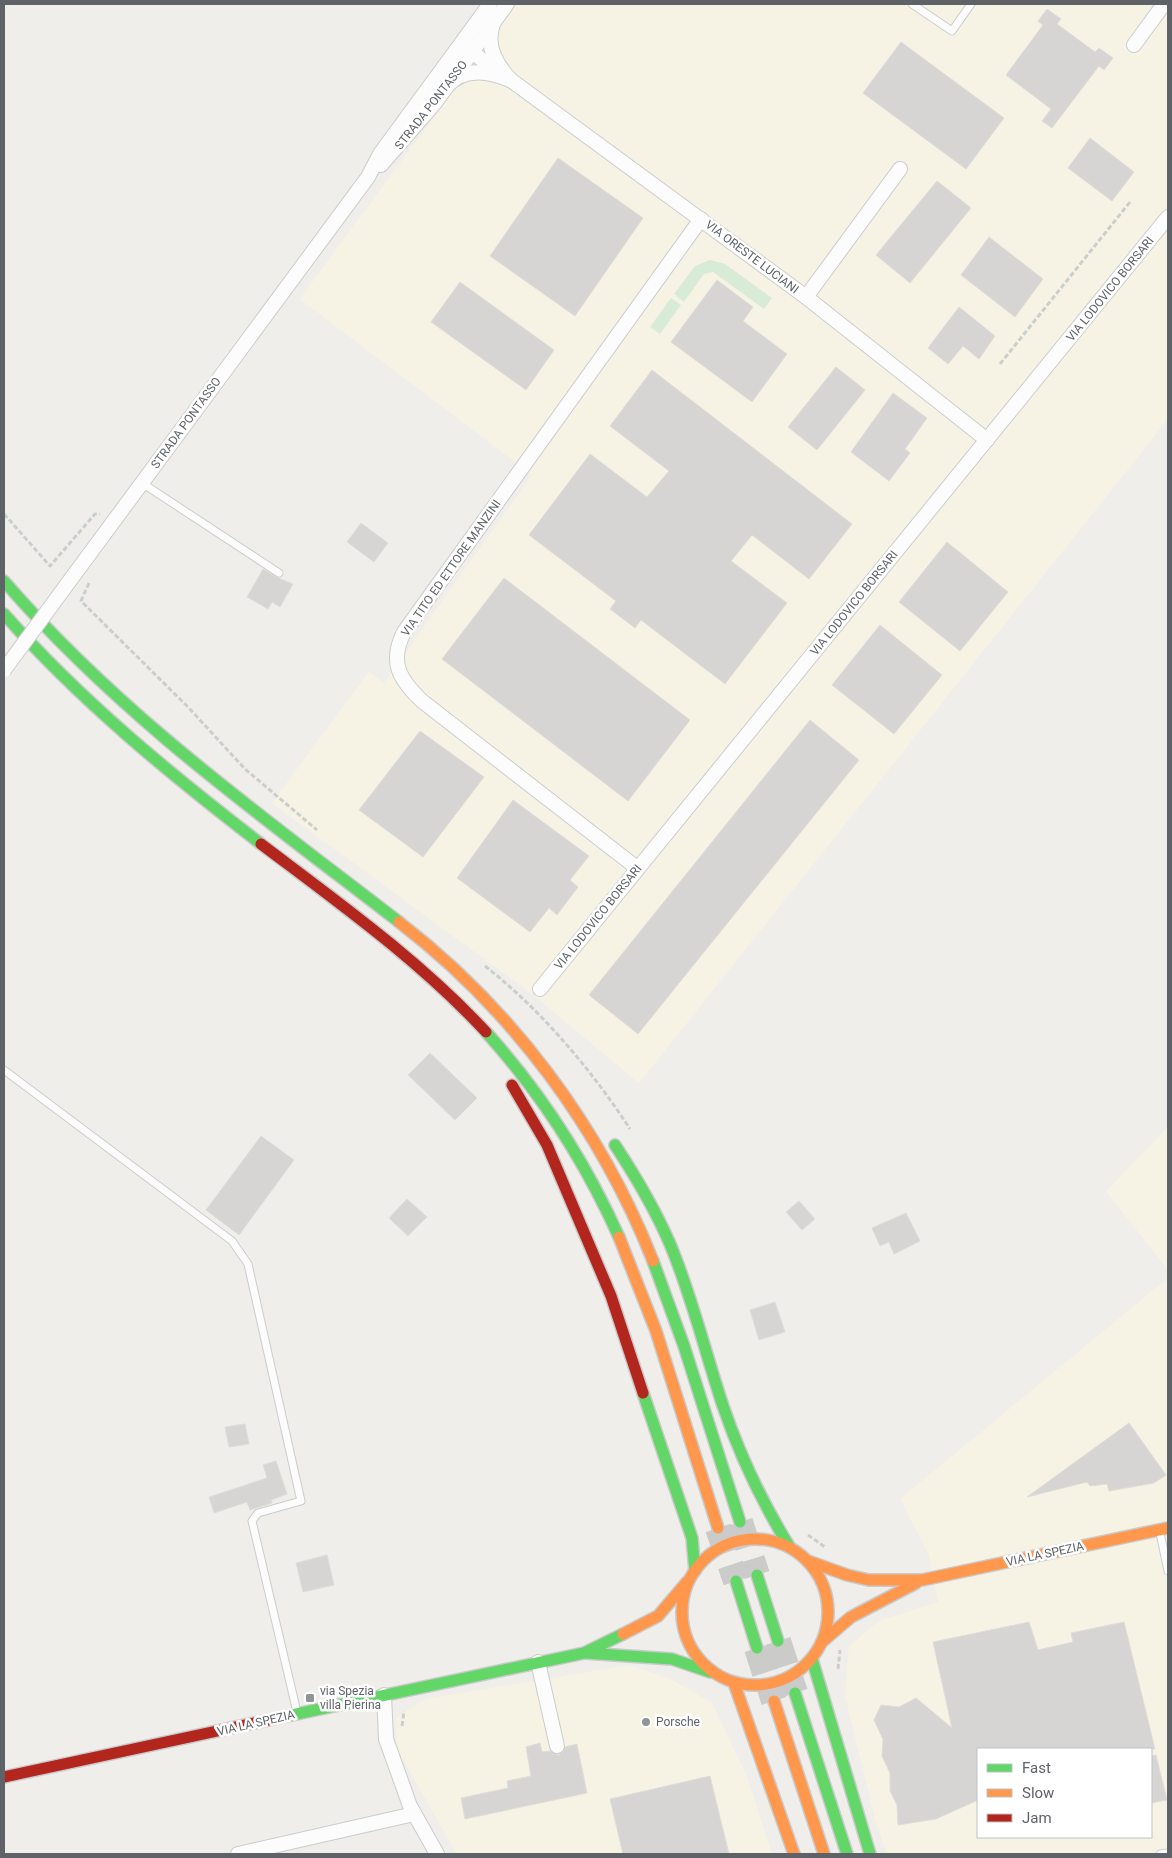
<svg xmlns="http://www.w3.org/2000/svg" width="1172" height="1858" font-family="Roboto,sans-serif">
  <rect width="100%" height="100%" fill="#efeeea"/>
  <g fill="#f7f3e4" fill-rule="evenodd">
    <path d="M517 4H1168V419L639 1083 532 994 272 803 369 672 384 683 532 475 300 299Z"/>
    <path d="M1168 1127V1270L1106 1191Z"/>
    <path d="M1168 1278V1854H887L875 1819 845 1696 849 1646 879 1621 938 1602 929 1555 900 1499ZM978 1749H1151V1837H978Z"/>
    <path d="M629 1665 670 1679 712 1703 747 1777 772 1854H457L397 1749 396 1718 426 1699Z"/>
  </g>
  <g fill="#d8ebd6">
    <path d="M710 260 725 264 772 298 764 309 713 272 704 274 684 302 674 294 695 266Z"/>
    <path d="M671 298 681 305 660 334 650 327Z"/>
  </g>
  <g fill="#d6d5d3" stroke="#deddd9">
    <path d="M1047 9 1061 19 1057 24 1095 52 1099 48 1113 58 1104 70 1099 66 1052 128 1042 121 1051 109 1006 75 1043 25 1038 21Z"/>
    <path d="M901 42 1004 118 966 169 863 93Z"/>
    <path d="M1090 138 1134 172 1112 201 1068 168Z"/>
    <path d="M558 158 643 218 575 316 490 256Z"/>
    <path d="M937 181 971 208 910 283 876 255Z"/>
    <path d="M989 237 1043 279 1015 317 961 275Z"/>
    <path d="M717 280 753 307 743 321 787 354 752 402 671 342Z"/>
    <path d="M460 282 554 350 526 390 431 322Z"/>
    <path d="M959 307 995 336 979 359 963 346 948 364 928 348Z"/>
    <path d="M836 367 865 390 817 450 788 427Z"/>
    <path d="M652 370 852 524 809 579 752 535 731 561 787 603 725 684 641 620 635 628 610 609 616 601 529 535 590 454 647 497 669 471 610 426Z"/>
    <path d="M893 393 927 418 905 449 910 453 889 481 851 452Z"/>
    <path d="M361 523 388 543 374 562 347 542Z"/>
    <path d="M947 542 1008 592 960 651 899 602Z"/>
    <path d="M263 569 276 577 293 584 280 607 272 602 268 609 247 597Z"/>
    <path d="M504 578 690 720 628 801 442 659Z"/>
    <path d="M880 625 942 675 894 734 832 685Z"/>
    <path d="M810 720 859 760 638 1034 589 995Z"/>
    <path d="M420 731 484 777 423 857 359 810Z"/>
    <path d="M513 800 589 856 570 880 578 887 557 915 549 908 530 932 457 878Z"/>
    <path d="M430 1053 477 1098 455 1120 408 1075Z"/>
    <path d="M261 1136 294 1160 239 1235 206 1210Z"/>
    <path d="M407 1199 427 1217 408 1236 389 1218Z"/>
    <path d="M799 1201 815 1219 802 1230 786 1212Z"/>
    <path d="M906 1213 920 1241 894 1254 889 1242 880 1246 872 1228Z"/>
    <path d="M775 1302 785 1332 759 1340 750 1310Z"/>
    <path d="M1129 1423 1166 1475 1154 1483 1109 1491 1107 1484 1090 1486 1087 1482 1027 1497Z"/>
    <path d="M245 1424 249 1444 229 1447 225 1427Z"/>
    <path d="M276 1461 287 1494 271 1500 272 1503 250 1510 247 1502 214 1513 209 1497 267 1478 263 1465Z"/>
    <path d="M327 1555 334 1585 303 1592 296 1563Z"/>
    <path d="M1029 1622 1038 1650 1073 1642 1071 1633 1124 1622 1155 1749H978V1800L936 1819 898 1825 897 1805 890 1791V1773L882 1756 883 1739 874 1720 881 1705 899 1707 916 1698 952 1728 933 1642Z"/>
    <path d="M540 1743 542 1752 550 1751 558 1755 563 1752 565 1747 577 1744 587 1793 465 1819 461 1798 508 1788 507 1781 531 1776 526 1747Z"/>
    <path d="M1156 1755 1167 1800 1151 1803V1756Z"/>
    <path d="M710 1776 729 1854H623L610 1799Z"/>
  </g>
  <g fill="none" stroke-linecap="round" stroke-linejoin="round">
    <g stroke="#cbcbca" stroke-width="26" stroke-dasharray="26 13" stroke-linecap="butt">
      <path d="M740 1522 757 1575"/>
      <path d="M718 1528 736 1581"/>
      <path d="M778 1641 795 1693"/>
      <path d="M757 1648 774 1701"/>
    </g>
    <g stroke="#cbcccc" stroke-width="9">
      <g id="lane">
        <path d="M912 4 952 31 971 4"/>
        <path d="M142 483 279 573"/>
        <path d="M4 1070 232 1241 248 1264 301 1501 258 1513 252 1521 297 1712"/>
        <path d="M1160 1533 1168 1571"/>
        <path d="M1160 1854 1168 1853"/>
      </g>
    </g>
    <g stroke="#cbcccc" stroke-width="16">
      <g id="street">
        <path d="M493 24C485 46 497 66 512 81"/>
        <path d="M1134 45 1164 4"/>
        <path d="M469 46 472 52 501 74"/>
        <path d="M446 87C464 66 490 71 512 81L806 297 987 440"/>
        <path d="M381 165 434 104 507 4"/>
        <path d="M806 297 900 169"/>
        <path d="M71 579 368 177 380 154 490 4"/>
        <path d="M637 868 422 701C399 679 389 662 404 632L701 219"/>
        <path d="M540 989 1168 217"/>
        <path d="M538 1662 557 1746"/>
        <path d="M384 1695 386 1739 410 1806 437 1854"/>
        <path d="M238 1854 414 1814"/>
      </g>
    </g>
    <g stroke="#cacacb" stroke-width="14">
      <g id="fast">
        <path d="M4 581C120 715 259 814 399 922"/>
        <path d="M4 614C81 701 169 773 261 844"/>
        <path d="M486 1032C541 1093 585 1161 619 1237"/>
        <path d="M615 1145C636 1177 655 1209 670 1244 692 1296 705 1352 723 1406 740 1456 762 1502 789 1546"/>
        <path d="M653 1261 684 1346 740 1522"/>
        <path d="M643 1393 692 1538 695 1571"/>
        <path d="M757 1575 778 1641"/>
        <path d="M736 1581 757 1648"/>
        <path d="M585 1653 672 1659 710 1672"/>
        <path d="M812 1659 870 1854"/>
        <path d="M795 1693 847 1854"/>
        <path d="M273 1719 584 1653 623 1634"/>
      </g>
    </g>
    <g stroke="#cacacb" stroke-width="14">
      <g id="slow">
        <path d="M399 922C512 1009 600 1127 653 1261"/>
        <path d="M619 1237 656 1331 718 1528"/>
        <circle cx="755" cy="1612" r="73"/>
        <path d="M808 1561 847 1575 869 1580H922L1168 1528"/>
        <path d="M623 1634 658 1616 687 1582"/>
        <path d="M823 1641 851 1617 916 1583"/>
        <path d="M734 1683 794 1854"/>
        <path d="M774 1701 824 1854"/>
      </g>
    </g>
    <g stroke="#cacacb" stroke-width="14">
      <g id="jam">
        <path d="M261 844C339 903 419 960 486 1032"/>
        <path d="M512 1085 547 1145 611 1296 643 1393"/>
        <path d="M4 1777 273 1719"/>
      </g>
    </g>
    <g stroke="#cacfcc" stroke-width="3" stroke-dasharray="5 2.5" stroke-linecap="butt">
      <path d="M1000 364 1130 202"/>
      <path d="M4 514 50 566 95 514H100"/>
      <path d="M89 583 81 601 188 707 245 769 317 830"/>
      <path d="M485 966C541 1010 591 1069 630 1129"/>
      <path d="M808 1535 825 1547"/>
      <path d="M838 1669 840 1650"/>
      <path d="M402 1726 404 1711"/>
    </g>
    <use href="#lane" stroke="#fdfcfc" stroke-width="7"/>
    <use href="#street" stroke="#fdfcfc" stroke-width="14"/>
    <use href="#fast" stroke="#63d668" stroke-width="11"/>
    <use href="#slow" stroke="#ff974d" stroke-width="11"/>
    <use href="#jam" stroke="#b3261e" stroke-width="11"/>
    <g stroke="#cbcccc" stroke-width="16" stroke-linecap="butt">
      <path id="street-bridge" d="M4 670 71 579"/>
    </g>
    <use href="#street-bridge" stroke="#fdfcfc" stroke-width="14"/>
  </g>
  <g fill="#919496" stroke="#fff" stroke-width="2">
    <rect x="305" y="1693" width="10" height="10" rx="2.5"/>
    <circle cx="646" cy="1722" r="5"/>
  </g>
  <g text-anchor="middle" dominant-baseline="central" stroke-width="5" stroke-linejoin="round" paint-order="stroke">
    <g font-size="12" fill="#5f6368" stroke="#fff">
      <text transform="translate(431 105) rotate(-52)">STRADA PONTASSO</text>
      <text transform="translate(752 257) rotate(37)">VIA ORESTE LUCIANI</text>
      <text transform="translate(1110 289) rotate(-51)">VIA LODOVICO BORSARI</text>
      <text transform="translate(186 423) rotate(-54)">STRADA PONTASSO</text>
      <text transform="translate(451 568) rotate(-55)">VIA TITO ED ETTORE MANZINI</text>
      <text transform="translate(854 603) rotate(-51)">VIA LODOVICO BORSARI</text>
      <text transform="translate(598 917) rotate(-51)">VIA LODOVICO BORSARI</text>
      <text transform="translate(1045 1554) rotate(-12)">VIA LA SPEZIA</text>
      <text transform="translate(256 1723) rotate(-13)">VIA LA SPEZIA</text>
    </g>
    <g font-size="12" fill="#5f6368" stroke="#fff" text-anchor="start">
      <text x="320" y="1691">via Spezia<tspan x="320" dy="14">villa Pierina</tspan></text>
      <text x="656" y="1722">Porsche</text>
    </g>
  </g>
  <rect width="1172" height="1858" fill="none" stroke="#5f6368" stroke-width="10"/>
  <rect x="977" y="1748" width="175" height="90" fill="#ffffff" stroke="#bfc1c3"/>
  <rect x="987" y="1764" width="25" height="8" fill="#63d668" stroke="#bfc1c3"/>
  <text x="1022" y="1773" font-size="15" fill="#5f6368">Fast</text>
  <rect x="987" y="1789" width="25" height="8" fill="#ff974d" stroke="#bfc1c3"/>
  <text x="1022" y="1798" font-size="15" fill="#5f6368">Slow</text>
  <rect x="987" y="1814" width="25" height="8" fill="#b3261e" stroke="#bfc1c3"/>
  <text x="1022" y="1823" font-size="15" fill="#5f6368">Jam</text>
</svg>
